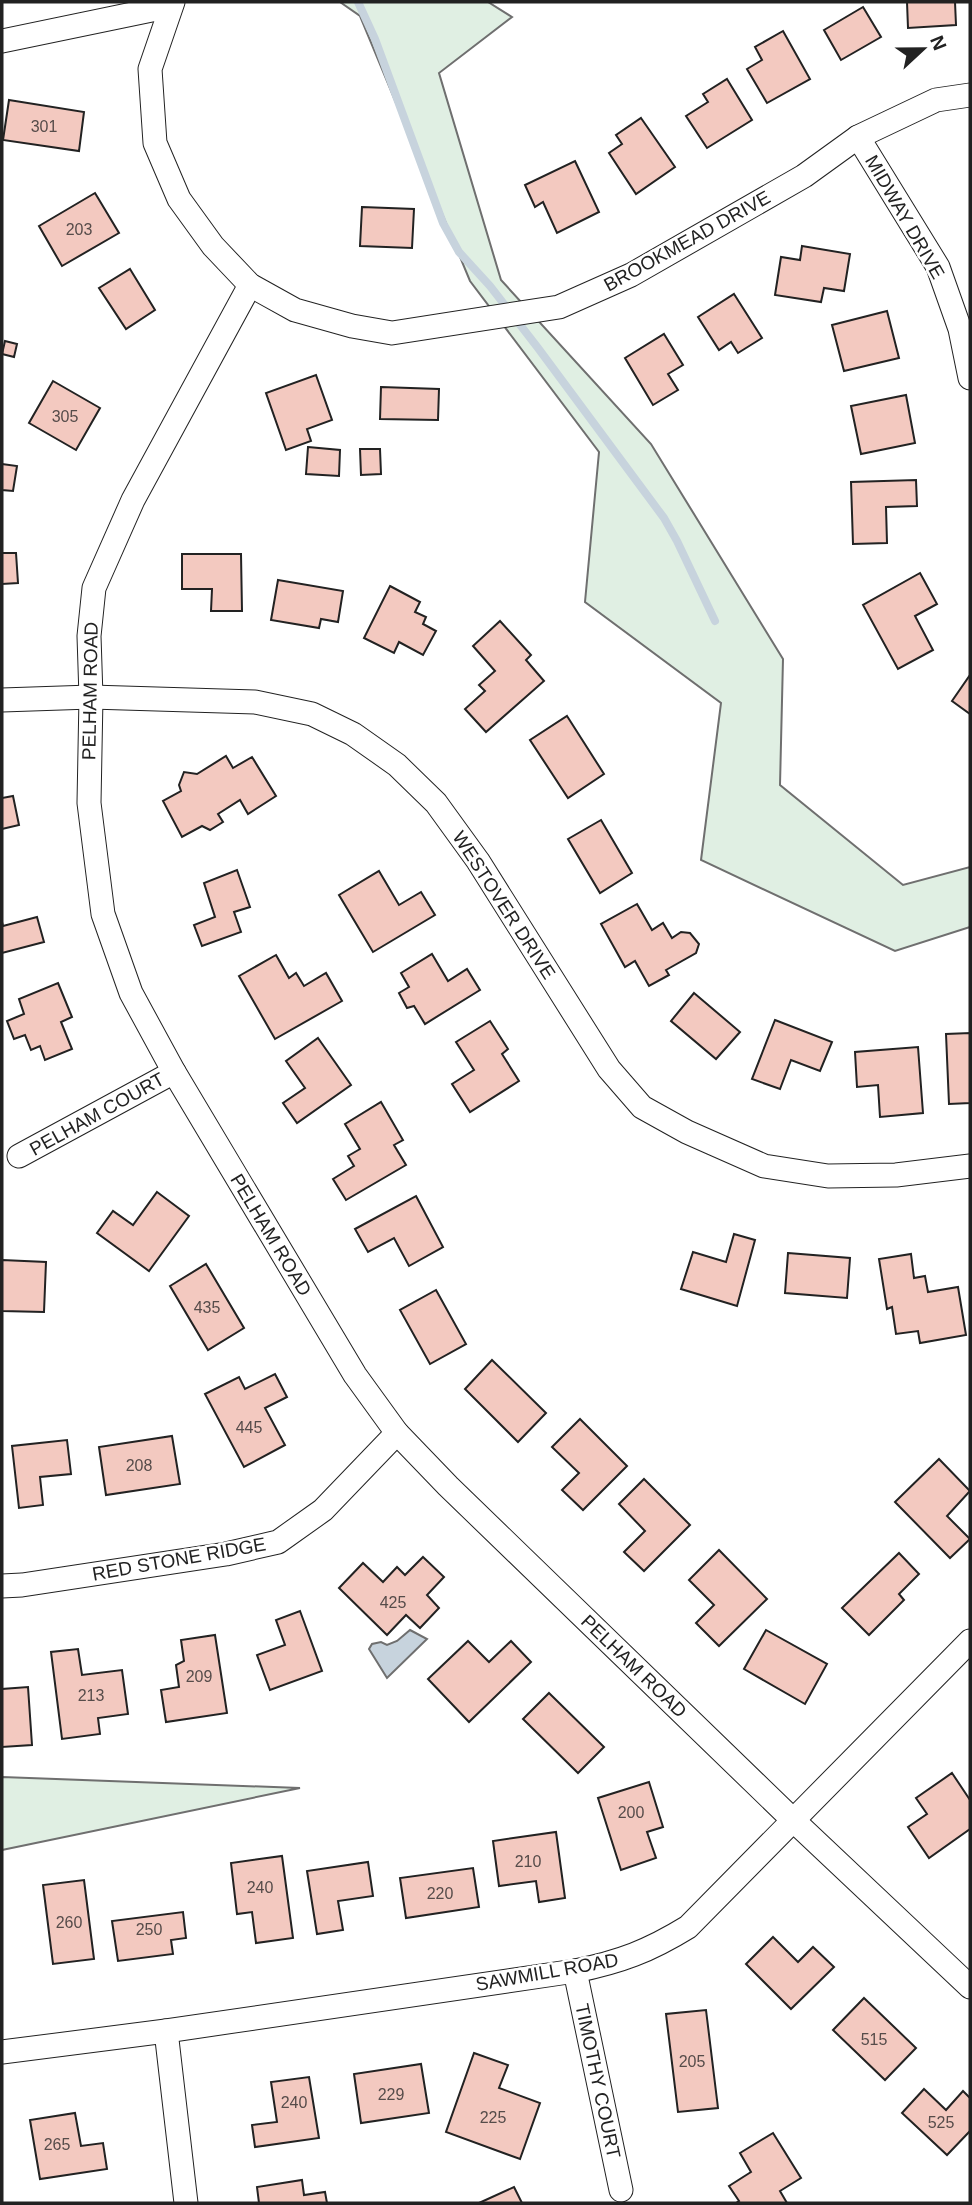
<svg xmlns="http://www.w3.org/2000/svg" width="972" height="2205" font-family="Helvetica,sans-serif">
  <rect width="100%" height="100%" fill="#fff"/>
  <g fill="#e0efe3" stroke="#6f6f6f" stroke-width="2">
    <path d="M340 2H488L512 17 439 73 501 280 651 444 783 659 780 785 903 885 970 867V927L895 951 701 860 721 703 585 602 599 452 470 281 360 16Z"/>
    <path d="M2 1777 300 1788 2 1850Z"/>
  </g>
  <path fill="#c7d3dd" stroke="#6f6f6f" stroke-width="2" d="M410 1630 427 1639 387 1678 369 1649 372 1644 381 1642 387 1645 397 1641Z"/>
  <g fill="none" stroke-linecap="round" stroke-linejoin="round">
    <path stroke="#c7d3dd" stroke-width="8" d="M358 2 375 39 443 223 459 252 490 286 538 348 664 518 677 541 715 621"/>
  </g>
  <g fill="#f3c9c0" stroke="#222" stroke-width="2">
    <path d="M907 2H955L956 25 908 28Z"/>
    <path d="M863 7 881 37 841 60 824 30Z"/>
    <path d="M783 31 810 79 767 103 747 69 762 60 755 47Z"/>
    <path d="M727 79 752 120 707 148 686 116 708 102 703 94Z"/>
    <path d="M9 100 84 112 79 151 3 140Z"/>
    <path d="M641 118 675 167 636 194 609 153 622 144 616 135Z"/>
    <path d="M575 161 599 212 557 233 543 202 535 207 525 185Z"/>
    <path d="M95 193 119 233 62 266 39 226Z"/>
    <path d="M362 207 414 209 412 248 360 246Z"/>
    <path d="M802 246 850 254 844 291 824 288 821 302 775 295 781 257 800 260Z"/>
    <path d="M130 269 155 310 126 329 99 288Z"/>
    <path d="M734 294 762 338 738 353 731 342 719 350 698 317Z"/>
    <path d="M887 311 899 358 844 371 832 325Z"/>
    <path d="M664 334 683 365 668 374 678 390 653 405 625 358Z"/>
    <path d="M5 341 17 344 14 357 2 354Z"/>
    <path d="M316 375 332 420 307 429 311 441 286 450 266 393Z"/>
    <path d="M53 381 100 408 76 450 29 423Z"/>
    <path d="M381 387 439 389 438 420 380 419Z"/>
    <path d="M906 395 915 443 861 454 851 406Z"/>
    <path d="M308 447 340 450 339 476 306 474Z"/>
    <path d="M360 449H380L381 474 361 475Z"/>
    <path d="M2 464 17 466 13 491 2 490Z"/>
    <path d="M916 480 917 506 886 507 887 543 853 544 851 482Z"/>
    <path d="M2 553H16L18 583 2 584Z"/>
    <path d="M182 554H241L242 611H211L212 589H182Z"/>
    <path d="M920 573 937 604 915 616 933 650 898 669 863 605Z"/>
    <path d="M278 580 343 591 338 622 321 619 319 628 271 620Z"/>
    <path d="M390 586 420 602 415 612 426 617 423 624 436 631 423 655 399 642 394 653 364 638Z"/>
    <path d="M500 621 531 655 526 660 544 681 486 732 465 709 485 691 479 685 495 671 473 646Z"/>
    <path d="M970 675V714L952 701Z"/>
    <path d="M567 716 604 774 568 798 530 740Z"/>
    <path d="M226 756 233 768 252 757 276 796 248 814 240 800 218 814 223 822 210 830 202 826 182 837 163 801 181 791 179 785 184 772 197 774Z"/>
    <path d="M13 796 19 825 2 829V798Z"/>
    <path d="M601 820 632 873 600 893 568 839Z"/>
    <path d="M237 870 250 907 234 912 241 932 202 946 194 925 215 917 204 883Z"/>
    <path d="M379 871 399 905 421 892 435 915 373 952 339 895Z"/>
    <path d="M637 904 652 930 663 923 672 938 681 932 690 933 699 944 696 953 666 970 669 975 649 986 635 961 625 967 601 924Z"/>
    <path d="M37 917 44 942 2 953V922L3 926Z"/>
    <path d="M432 954 448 981 467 969 480 990 425 1024 414 1006 407 1008 399 993 409 987 401 973Z"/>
    <path d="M276 955 289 978 296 973 304 986 326 973 342 1001 275 1039 239 976Z"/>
    <path d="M58 983 72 1017 61 1022 72 1049 45 1060 40 1046 31 1050 25 1035 14 1039 7 1021 24 1014 19 999Z"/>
    <path d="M694 993 740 1032 716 1059 671 1021Z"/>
    <path d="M775 1020 832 1042 820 1071 791 1060 780 1089 752 1079Z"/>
    <path d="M490 1021 508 1049 502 1054 519 1081 470 1112 452 1084 474 1070 456 1042Z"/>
    <path d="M970 1033V1103L949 1104 946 1034Z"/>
    <path d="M318 1038 351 1085 297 1123 283 1103 305 1088 286 1061Z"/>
    <path d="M918 1047 923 1113 880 1117 878 1085 857 1087 855 1052Z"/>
    <path d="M381 1102 403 1140 394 1145 406 1165 346 1200 333 1179 354 1166 348 1156 360 1149 345 1124Z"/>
    <path d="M157 1192 189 1216 149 1271 97 1233 113 1211 133 1225Z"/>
    <path d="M416 1196 443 1247 409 1266 394 1238 368 1252 355 1229Z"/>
    <path d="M734 1234 755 1240 737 1306 681 1289 693 1252 726 1262Z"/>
    <path d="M788 1253 850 1258 847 1298 785 1293Z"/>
    <path d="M911 1254 914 1278 925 1276 928 1292 958 1287 966 1335 920 1343 918 1331 896 1334 892 1307 887 1309 879 1259Z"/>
    <path d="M2 1260 46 1262 44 1312 2 1311Z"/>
    <path d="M206 1264 244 1328 208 1350 170 1286Z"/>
    <path d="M436 1290 466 1344 430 1364 400 1310Z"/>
    <path d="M492 1360 546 1413 518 1442 465 1389Z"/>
    <path d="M275 1374 287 1397 265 1408 285 1445 244 1467 205 1394 239 1377 245 1389Z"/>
    <path d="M580 1419 627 1466 583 1510 562 1490 579 1473 552 1447Z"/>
    <path d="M172 1436 180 1484 106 1495 99 1447Z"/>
    <path d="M67 1440 71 1474 40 1477 43 1505 19 1508 12 1446Z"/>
    <path d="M939 1459 970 1491 947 1516 970 1539 950 1558 895 1502Z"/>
    <path d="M644 1479 690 1525 644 1571 624 1552 645 1531 619 1504Z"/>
    <path d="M719 1550 767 1599 719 1646 696 1623 714 1605 689 1580Z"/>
    <path d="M899 1553 919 1574 899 1594 904 1600 869 1635 842 1608Z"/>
    <path d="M423 1557 444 1577 427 1595 439 1608 420 1628 406 1615 387 1635 339 1588 363 1563 383 1582 397 1567 405 1575Z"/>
    <path d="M300 1611 322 1671 270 1690 257 1655 285 1645 276 1620Z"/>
    <path d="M766 1630 827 1664 805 1704 744 1669Z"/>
    <path d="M215 1635 227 1713 166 1722 161 1690 179 1687 176 1665 184 1661 181 1640Z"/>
    <path d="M468 1641 489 1662 511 1641 531 1662 469 1722 428 1679Z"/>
    <path d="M78 1649 82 1675 122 1670 128 1714 98 1718 100 1734 62 1739 51 1652Z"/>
    <path d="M28 1687 32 1745 2 1747V1689Z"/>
    <path d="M549 1693 604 1747 578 1773 523 1719Z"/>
    <path d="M952 1773 970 1800V1829L929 1858 908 1827 927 1814 916 1798Z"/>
    <path d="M649 1782 663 1827 647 1832 656 1858 621 1870 598 1798Z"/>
    <path d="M556 1832 565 1898 539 1902 536 1881 499 1886 493 1841Z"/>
    <path d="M282 1856 293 1938 256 1943 252 1912 237 1914 231 1863Z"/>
    <path d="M368 1862 373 1896 338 1901 343 1930 317 1934 307 1871Z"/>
    <path d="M473 1868 479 1907 406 1918 400 1878Z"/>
    <path d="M84 1880 94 1959 53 1964 43 1885Z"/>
    <path d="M183 1912 186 1938 171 1940 173 1954 118 1961 112 1921Z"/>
    <path d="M773 1937 798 1962 813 1947 834 1967 791 2009 746 1964Z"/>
    <path d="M864 1998 916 2048 885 2080 833 2030Z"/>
    <path d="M706 2010 718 2108 678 2112 666 2014Z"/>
    <path d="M474 2053 508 2065 499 2088 540 2103 520 2159 446 2132Z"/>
    <path d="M421 2064 429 2113 361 2123 354 2074Z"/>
    <path d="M309 2077 319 2138 255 2147 252 2125 277 2122 271 2082Z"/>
    <path d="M924 2089 946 2110 963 2091 970 2098V2131L947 2155 902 2113Z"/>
    <path d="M75 2113 81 2146 103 2143 107 2169 40 2179 30 2120Z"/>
    <path d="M773 2133 801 2178 780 2191 787 2203H736L739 2201 729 2186 751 2172 740 2153Z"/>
    <path d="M302 2180 304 2195 325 2192 327 2203H259L257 2187Z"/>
    <path d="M514 2187 522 2203H479Z"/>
  </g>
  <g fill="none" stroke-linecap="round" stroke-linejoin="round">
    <g stroke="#222" stroke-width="25">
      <g id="street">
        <path d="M173 2 150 69 155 143 179 199 213 246 250 285 295 310 352 326 392 333 559 307 631 275 804 176 858 137 936 100 970 95"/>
        <path d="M2 41 171 6"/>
        <path d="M858 137 938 267 960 329 970 378"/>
        <path d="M250 285 133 500 94 588 89 636 91 697 89 803 103 914 131 993 174 1072 355 1375 397 1433 448 1486 793 1820 970 1987"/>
        <path d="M2 700 91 697 255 702 312 714 353 734 397 765 436 803 478 861 609 1069 642 1107 687 1132 764 1166 828 1176 896 1175 970 1166"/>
        <path d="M19 1156 174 1072"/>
        <path d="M2 1586 22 1585 226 1554 278 1542 323 1510 397 1433"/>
        <path d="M575 1971 621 2190"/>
        <path d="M166 2031 186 2203"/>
        <path d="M2 2052 166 2031 575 1971C620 1962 649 1951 688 1927L970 1641"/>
      </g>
    </g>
    <use href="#street" stroke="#fff" stroke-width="23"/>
  </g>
  <g text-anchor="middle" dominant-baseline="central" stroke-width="5" stroke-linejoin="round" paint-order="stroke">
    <g font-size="16" fill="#564c4a">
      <text x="44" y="126">301</text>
      <text x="79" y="229">203</text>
      <text x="65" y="416">305</text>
      <text x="207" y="1307">435</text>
      <text x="249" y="1427">445</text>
      <text x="139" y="1465">208</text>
      <text x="393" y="1602">425</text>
      <text x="199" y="1676">209</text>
      <text x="91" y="1695">213</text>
      <text x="631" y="1812">200</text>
      <text x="528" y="1861">210</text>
      <text x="260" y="1887">240</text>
      <text x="440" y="1893">220</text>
      <text x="69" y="1922">260</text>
      <text x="149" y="1929">250</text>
      <text x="874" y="2039">515</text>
      <text x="692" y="2061">205</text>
      <text x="391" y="2094">229</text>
      <text x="294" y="2102">240</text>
      <text x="493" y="2117">225</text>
      <text x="941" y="2122">525</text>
      <text x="57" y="2144">265</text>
    </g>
    <g font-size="19" fill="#222" stroke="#fff">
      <text transform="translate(905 217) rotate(60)">MIDWAY DRIVE</text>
      <text transform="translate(687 241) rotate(-29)">BROOKMEAD DRIVE</text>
      <text transform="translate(90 691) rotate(-89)">PELHAM ROAD</text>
      <text transform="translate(504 905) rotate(57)">WESTOVER DRIVE</text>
      <text transform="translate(97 1114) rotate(-29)">PELHAM COURT</text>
      <text transform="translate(271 1235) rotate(59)">PELHAM ROAD</text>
      <text transform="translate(179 1559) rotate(-10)">RED STONE RIDGE</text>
      <text transform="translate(634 1666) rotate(44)">PELHAM ROAD</text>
      <text transform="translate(547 1972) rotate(-10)">SAWMILL ROAD</text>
      <text transform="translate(598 2081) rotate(78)">TIMOTHY COURT</text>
    </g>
  </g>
  <rect width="972" height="2205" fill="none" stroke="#222222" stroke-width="7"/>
  <g transform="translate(923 49) rotate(68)" stroke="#ffffff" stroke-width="5" paint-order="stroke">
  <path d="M0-5L12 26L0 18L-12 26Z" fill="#222222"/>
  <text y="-10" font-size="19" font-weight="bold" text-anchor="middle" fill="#222222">N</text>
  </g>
</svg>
